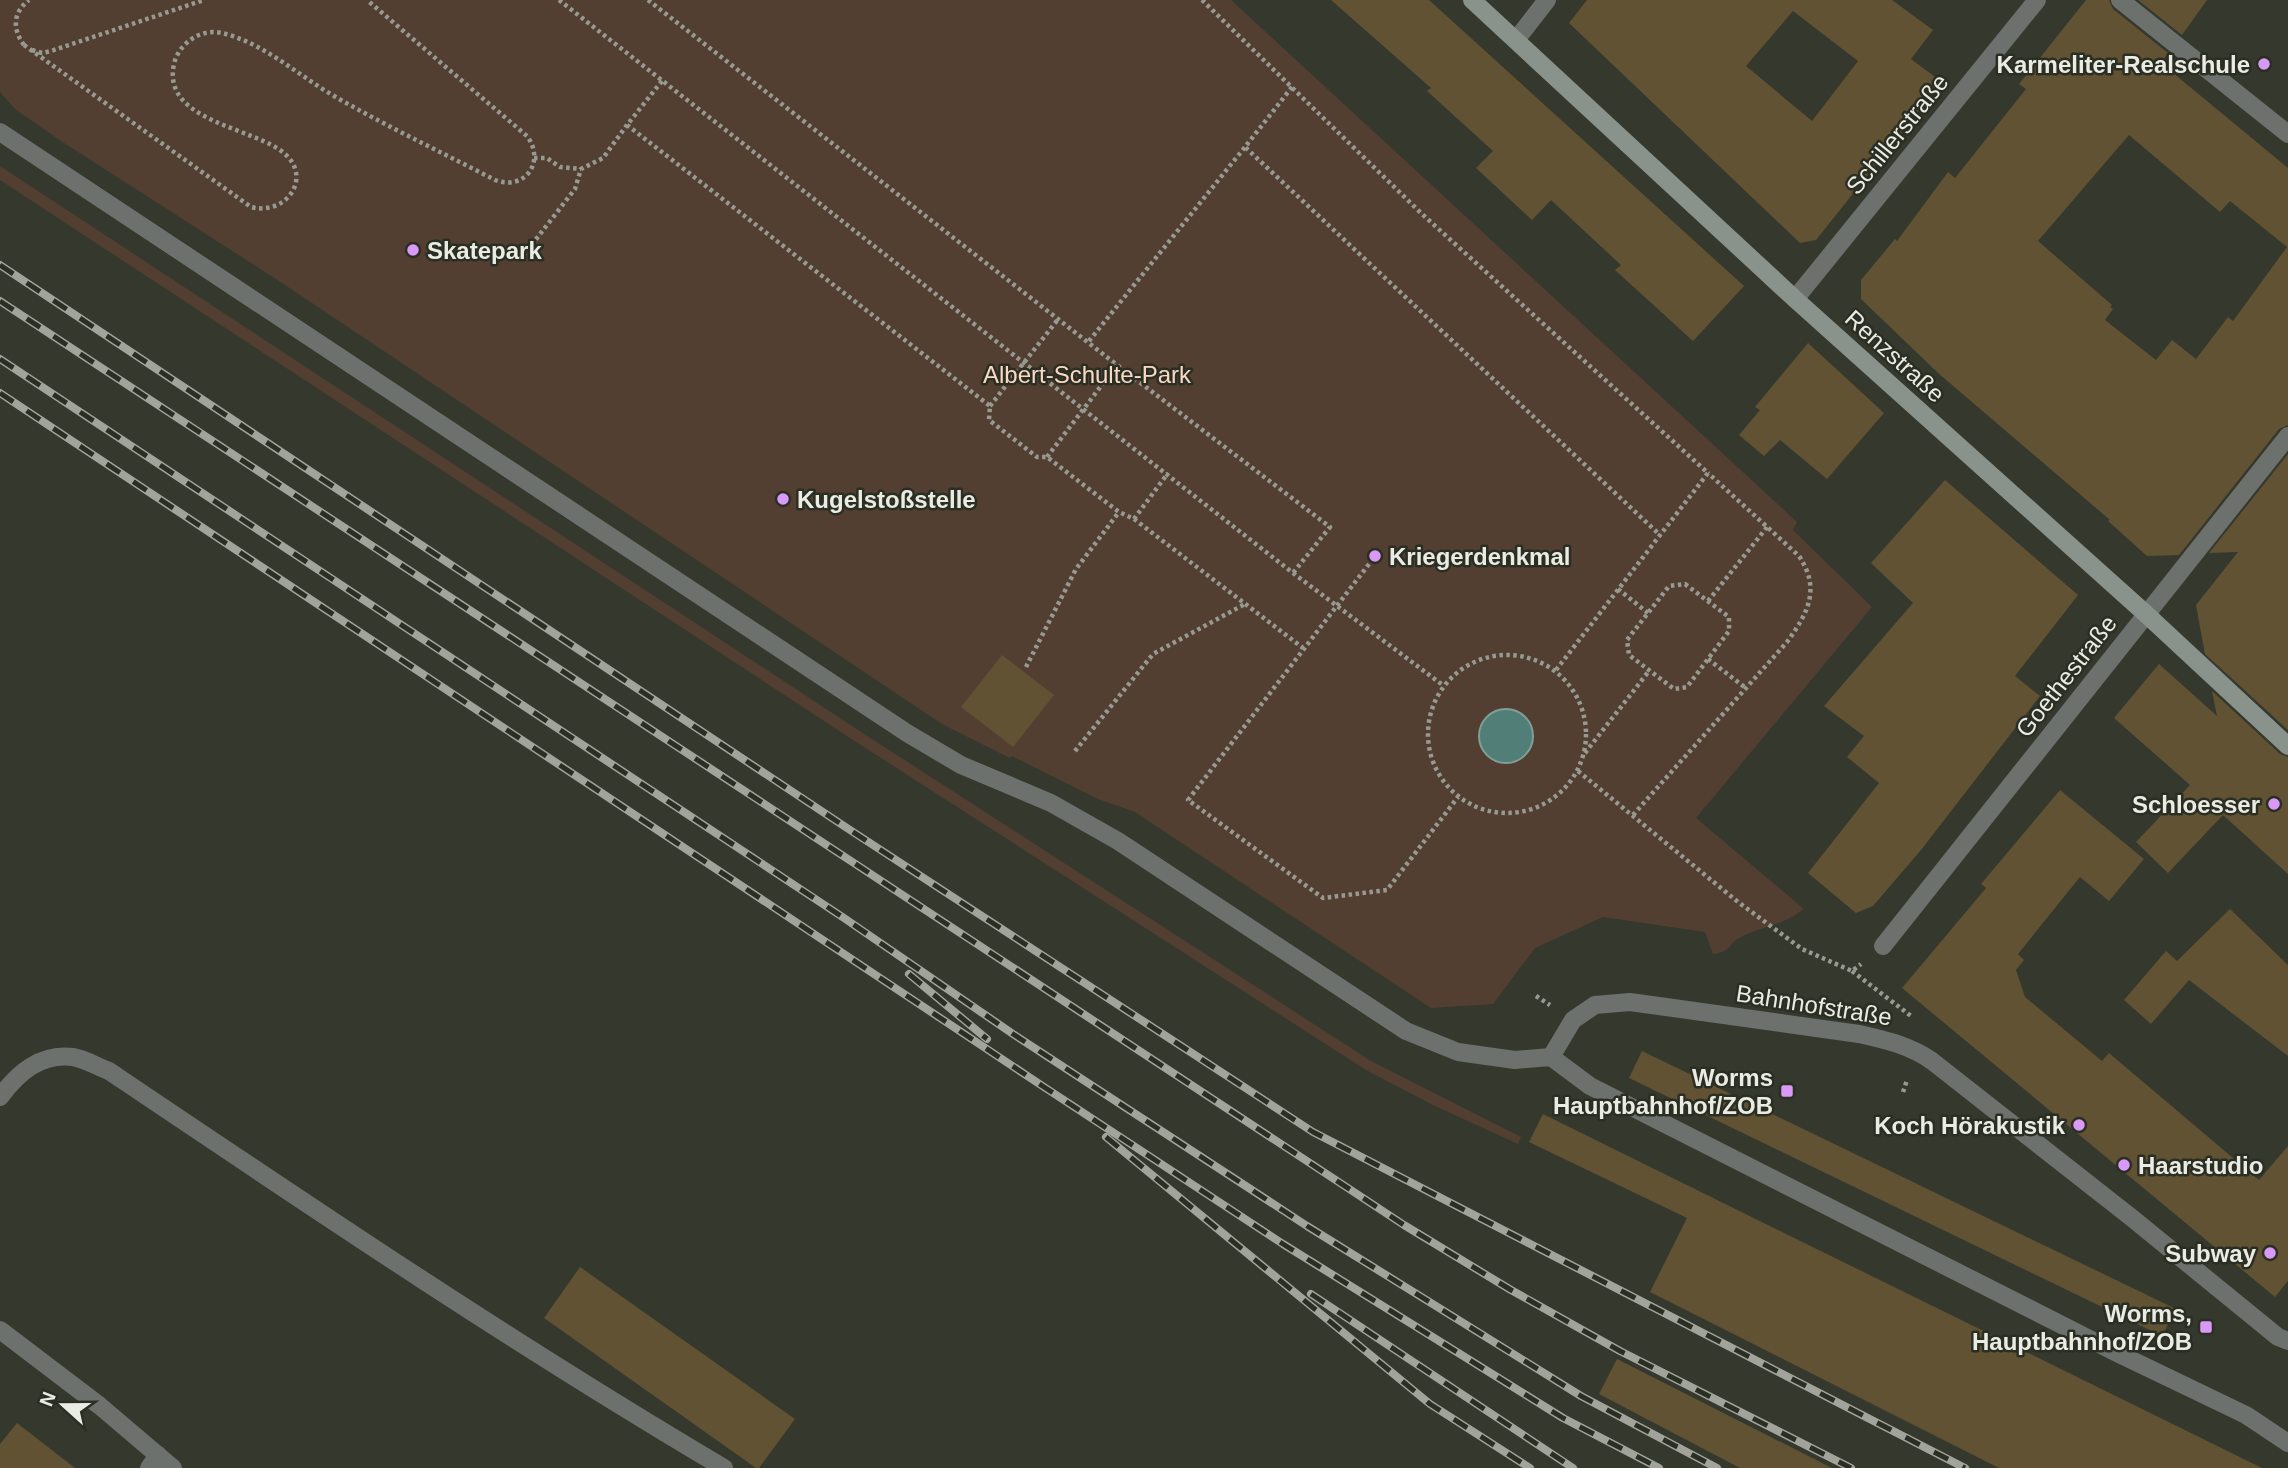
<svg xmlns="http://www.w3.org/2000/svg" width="2288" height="1468" font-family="Arial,sans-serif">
  <rect width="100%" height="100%" fill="#35382d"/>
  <g fill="#533f32">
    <path d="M0 0H1231L1797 522 1793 530 1872 607 1696 818 1804 909C1780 927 1765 925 1741 937 1729 942 1732 952 1713 954L1705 932 1603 917 1535 948 1493 1004 1431 1008 1135 812 1098 799 1012 756 1010 758 942 724 276 279 61 141 15 109 0 92Z"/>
    <path d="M0 166 855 728 1371 1061 1521 1137 1518 1144 1433 1105 1366 1070 850 738 0 180Z"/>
  </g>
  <circle fill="#527e78" stroke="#809f98" stroke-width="2" cx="1506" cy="736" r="27"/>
  <g fill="#605233" fill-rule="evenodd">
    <path d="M1331 0H1429L1744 286 1693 341 1615 270 1621 265 1551 200 1532 220 1476 168 1493 151 1427 91 1431 88Z"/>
    <path d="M1587 0H1892L1933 30 1911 59 1942 82 1816 240 1800 243 1569 23ZM1793 11 1858 61 1812 121 1746 66Z"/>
    <path d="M2086 0H2109L2113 9 2168 53 2161 63 2288 168V425L2279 429 2179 555 2147 556 2108 521 2110 520 1938 373 1861 299V280L1895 239 1897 241 1948 172 1955 178 2026 89 2019 84ZM2129 135 2220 212 2230 201 2287 247 2233 321 2228 317 2196 359 2172 340 2156 360 2105 320 2113 309 2110 307 2112 305 2038 241Z"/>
    <path d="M2138 0H2207L2182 35Z"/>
    <path d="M1808 343 1884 413 1827 479 1780 440 1764 456 1739 435 1760 410 1755 407Z"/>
    <path d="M2288 454V730L2205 654 2196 605 2238 552 2209 553Z"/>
    <path d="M1945 480 2078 595 2015 676 2040 696 1921 850 1873 906 1856 913 1808 873 1879 783 1847 757 1864 736 1824 706 1913 603 1871 563Z"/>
    <path d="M1002 655 1054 695 1013 747 961 707Z"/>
    <path d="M2159 664 2217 716 2212 691 2280 754 2288 757V874L2223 815 2168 873 2136 842 2190 785 2114 718Z"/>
    <path d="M2060 790 2144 859 2109 901 2080 877 2018 954 2024 960 2016 970 2025 997 2102 1061 2109 1053 2259 1180 2288 1146V1281L2275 1297 1902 988 1986 888 1981 884Z"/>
    <path d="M2230 909 2288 965V1056L2189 980 2151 1024 2124 1000 2166 951 2177 961Z"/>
    <path d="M1642 1051 2176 1309 2162 1336 1629 1078Z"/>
    <path d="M1543 1114 1705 1194 2262 1468H1999L1650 1292 1687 1218 1529 1142Z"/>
    <path d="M580 1267 795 1419 759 1468H756L544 1318Z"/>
    <path d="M1617 1359 1832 1468H1740L1599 1394Z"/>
    <path d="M17 1423 75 1468H0V1444Z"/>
  </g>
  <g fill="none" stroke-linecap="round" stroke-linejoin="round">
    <g stroke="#979a90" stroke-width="4.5" stroke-dasharray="3.5 3.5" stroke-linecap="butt">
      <path d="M559 0 1293 573 1444 686"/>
      <path d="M648 0 1117 365 1330 527 1293 573"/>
      <path d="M1202 0 1422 214 1708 473 1556 670"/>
      <path d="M24 45 251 207C285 216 313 179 285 154 255 127 161 122 174 64 177 50 189 38 202 34 216 29 230 35 243 40 276 54 303 78 334 96 386 126 441 152 495 180 525 191 546 162 527 136L367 0"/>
      <path d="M24 45C12 29 13 12 29 0"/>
      <path d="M32 50 42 53 51 51 204 0"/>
      <path d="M662 81 627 125 990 406 989 420 1037 457H1047L1119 512 1134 519 1303 648"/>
      <path d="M1292 87 1245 147 1660 535"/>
      <path d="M534 158H547L560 167 581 169"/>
      <path d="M523 256 575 189 581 169 603 158 627 125"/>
      <path d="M1089 341 1245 147"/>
      <path d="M990 406 1059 318"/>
      <path d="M1047 457 1117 365"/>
      <path d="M1134 519 1168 473"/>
      <path d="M1369 564 1188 800 1323 898 1387 890 1458 797"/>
      <path d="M1685 584 1729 617V631L1687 687 1674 689 1629 655 1627 640 1669 586Z"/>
      <path d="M1618 589 1648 613"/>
      <path d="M1708 601 1768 526"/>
      <circle cx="1507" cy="734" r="79"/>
      <path d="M1708 659 1747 689"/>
      <path d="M1026 667 1076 569 1119 512"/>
      <path d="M1075 751 1153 654 1245 604"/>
      <path d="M1585 753 1649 671"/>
      <path d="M1578 771 1738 902 1802 949 1852 971 1861 964"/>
      <path d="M1633 815 1787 642C1808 613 1821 589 1799 556L1708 473"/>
      <path d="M1852 971 1911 1016"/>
      <path d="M1536 996 1550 1005"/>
      <path d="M1903 1092 1907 1080"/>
    </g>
    <g stroke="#6c716d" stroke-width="18">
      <path d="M0 132 907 733 961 765 1051 803 1118 841 1406 1031 1458 1052 1515 1060 1551 1057 1590 1086 2117 1353 2246 1415 2288 1443"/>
      <path d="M1551 1057 1573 1020 1595 1005 1630 1002 1859 1034C1885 1040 1909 1045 1932 1061L2132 1218 2278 1337 2288 1341"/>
      <path d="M0 1097C18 1073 40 1053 73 1057 85 1059 98 1067 109 1071 311 1207 514 1344 724 1468"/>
      <path d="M149 1468 158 1455"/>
    </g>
    <g stroke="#6c716d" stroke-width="18">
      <path d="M2120 0 2288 134"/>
      <path d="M1516 40 1547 0"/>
      <path d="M1795 299 2037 0"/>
      <path d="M1883 946 2288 436"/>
      <path d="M0 1330 100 1406 173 1468"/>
    </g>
    <path stroke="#89928b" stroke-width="18" d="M1472 0 1795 299 2146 614 2288 746"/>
    <g stroke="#a2a49b" stroke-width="8">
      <g id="rail">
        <path d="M0 265 847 828 1313 1132 1965 1468"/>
        <path d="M0 301 1404 1225 1511 1290 1620 1351 1851 1468"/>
        <path d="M0 359 844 918 1013 1034 1307 1226 1581 1396 1717 1468"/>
        <path d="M0 393 1044 1087 1283 1244 1563 1418 1659 1468"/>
        <path d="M909 974 987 1039"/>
        <path d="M1106 1137 1430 1404 1530 1468"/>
        <path d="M1311 1294 1573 1468"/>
      </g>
    </g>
    <use href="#rail" stroke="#2b2e23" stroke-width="5" stroke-dasharray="16" stroke-linecap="butt"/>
  </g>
  <g fill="#d99af7" stroke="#2b2e23" stroke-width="2.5">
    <circle cx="2264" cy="64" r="7"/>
    <circle cx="413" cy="250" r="7"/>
    <circle cx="783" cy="499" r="7"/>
    <circle cx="1375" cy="556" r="7"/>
    <circle cx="2274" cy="804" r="7"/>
    <rect x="1780" y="1084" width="14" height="14" rx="3.5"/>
    <circle cx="2079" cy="1125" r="7"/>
    <circle cx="2124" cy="1165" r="7"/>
    <circle cx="2270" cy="1253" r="7"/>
    <rect x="2199" y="1320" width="14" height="14" rx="3.5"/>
  </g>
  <g text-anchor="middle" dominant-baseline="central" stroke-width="5" stroke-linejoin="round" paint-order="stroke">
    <g font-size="24" font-weight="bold" fill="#eaece4" stroke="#2b2e23" text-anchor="end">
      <text x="2250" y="64">Karmeliter-Realschule</text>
      <text x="427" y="250" text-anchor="start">Skatepark</text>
      <text x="797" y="499" text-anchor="start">Kugelstoßstelle</text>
      <text x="1389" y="556" text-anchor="start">Kriegerdenkmal</text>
      <text x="2260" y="804">Schloesser</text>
      <text x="1773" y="1077">Worms<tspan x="1773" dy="28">Hauptbahnhof/ZOB</tspan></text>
      <text x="2065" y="1125">Koch Hörakustik</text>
      <text x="2138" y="1165" text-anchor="start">Haarstudio</text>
      <text x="2256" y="1253">Subway</text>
      <text x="2192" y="1313">Worms,<tspan x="2192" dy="28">Hauptbahnhof/ZOB</tspan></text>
    </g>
    <g font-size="24" fill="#eaece4" stroke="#2b2e23">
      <text transform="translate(1897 134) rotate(-51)">Schillerstraße</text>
      <text transform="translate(1895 356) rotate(42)">Renzstraße</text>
      <text transform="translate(2066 676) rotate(-52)">Goethestraße</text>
      <text transform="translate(1814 1005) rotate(9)">Bahnhofstraße</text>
    </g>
    <g font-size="24" fill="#fad8c3" stroke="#2b2e23">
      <text x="1087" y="374">Albert-Schulte-Park</text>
    </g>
  </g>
  <g transform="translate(63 1405) rotate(291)" stroke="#2b2e23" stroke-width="5" paint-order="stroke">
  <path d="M0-5L12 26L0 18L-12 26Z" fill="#eaece4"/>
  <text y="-10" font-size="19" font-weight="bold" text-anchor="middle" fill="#eaece4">N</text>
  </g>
</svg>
